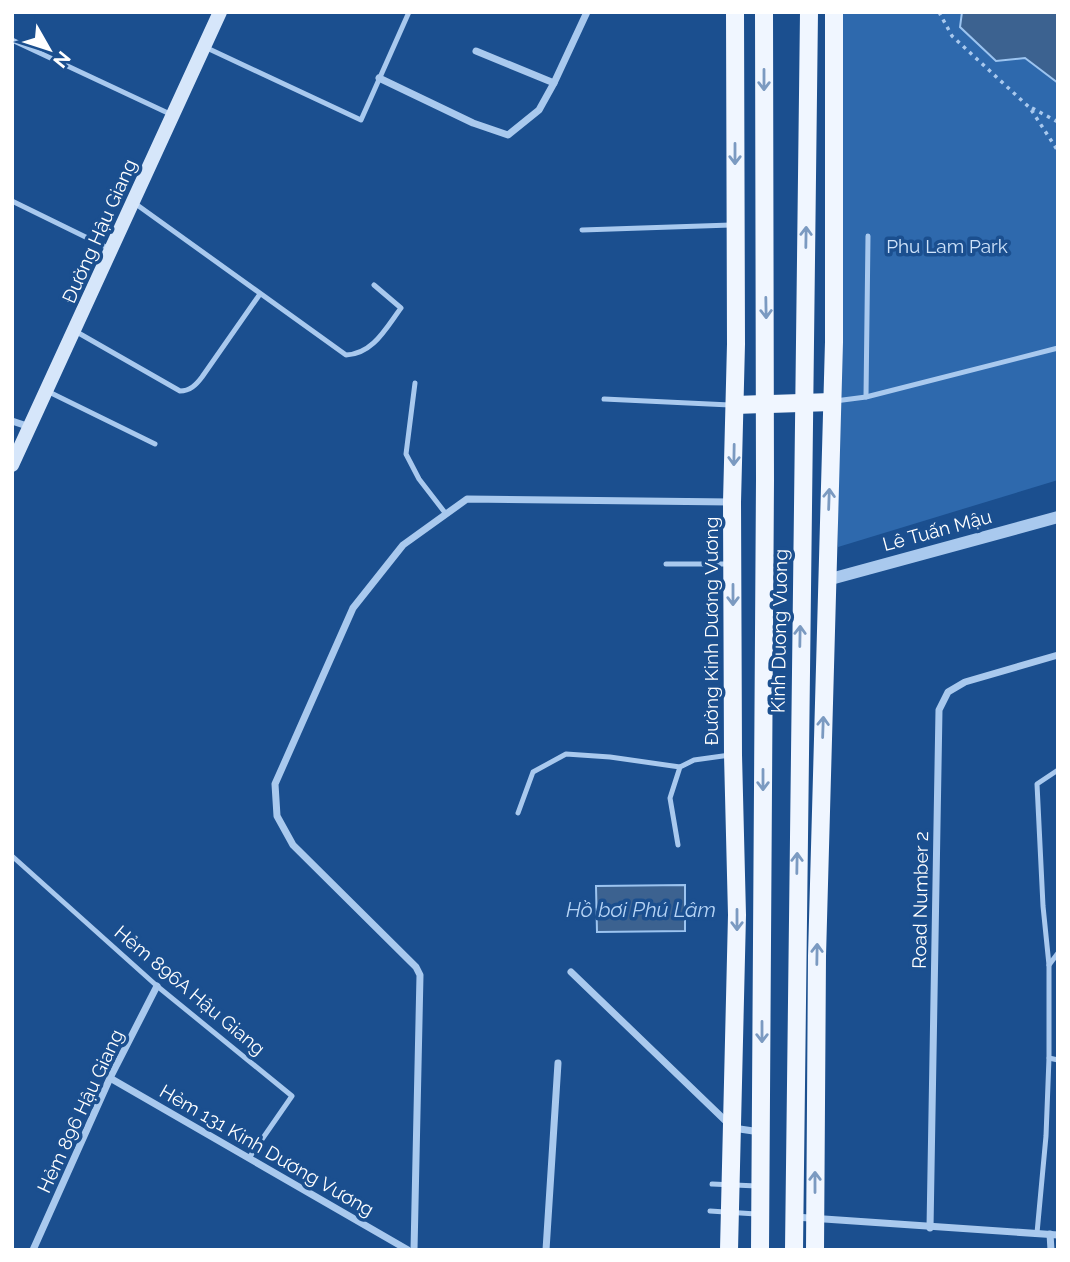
<svg xmlns="http://www.w3.org/2000/svg" width="1070" height="1262" font-family="Raleway,sans-serif">
  <rect width="100%" height="100%" fill="#1b4f8f"/>
  <path fill="#2e69ad" d="M837 12H1058V480L838 547Z"/>
  <g fill="#3c6290" stroke="#9cc4f0" stroke-width="2">
    <path d="M962 12H1058V83L1025 58 996 61 960 27Z"/>
    <path d="M685 885V931L597 932 596 886Z"/>
  </g>
  <g fill="none" stroke-linecap="round" stroke-linejoin="round">
    <g stroke="#a9c9ee" stroke-width="3.5" stroke-dasharray="3.5 5" stroke-linecap="butt">
      <path d="M939 12 952 36 1030 108 1058 151"/>
      <path d="M1032 108 1058 122"/>
    </g>
    <g stroke="#a9c9ee" stroke-width="5">
      <path d="M12 40 170 114"/>
      <path d="M207 48 361 120 409 12"/>
      <path d="M12 201 108 248"/>
      <path d="M133 202 346 355C373 354 386 328 401 308L374 285"/>
      <path d="M582 230 731 225"/>
      <path d="M75 331 180 391C190 391 196 385 202 377L260 294"/>
      <path d="M415 383 406 454 419 479 446 514"/>
      <path d="M47 391 155 444"/>
      <path d="M866 397 868 236"/>
      <path d="M604 399 730 405"/>
      <path d="M835 401 866 397 1058 348"/>
      <path d="M666 564H729"/>
      <path d="M1058 770 1037 784 1043 906 1049 965V1058L1058 1060"/>
      <path d="M518 813 533 772 566 754 610 757 680 767"/>
      <path d="M678 845 670 798 680 767 694 760 730 755"/>
      <path d="M12 856 157 986 292 1096 249 1158"/>
      <path d="M1049 965 1058 953"/>
      <path d="M712 1184 757 1186"/>
      <path d="M710 1211 756 1214"/>
      <path d="M1037 1233 1046 1136 1049 1058"/>
    </g>
    <g stroke="#a9c9ee" stroke-width="7">
      <path d="M476 51 554 83"/>
      <path d="M379 78 473 123 508 135 539 110 554 83 587 12"/>
      <path d="M12 421 30 427"/>
      <path d="M571 972 733 1128 760 1132"/>
      <path d="M110 1078 408 1250"/>
      <path d="M795 1217 1058 1235"/>
      <path d="M930 1228 939 710 948 692 965 682 1058 655"/>
      <path d="M1050 1234 1051 1250"/>
      <path d="M33 1250 110 1078 157 986"/>
      <path d="M414 1250 420 975 416 967 293 845 277 816 275 784 353 608 403 545 467 499 731 502"/>
      <path d="M546 1250 558 1063"/>
    </g>
    <path stroke="#a9c9ee" stroke-width="12" d="M827 580 1058 517"/>
    <path stroke="#d6e6fa" stroke-width="14" d="M12 465 220 12"/>
    <g stroke="#f0f6ff" stroke-width="18">
      <path d="M735 405 832 402"/>
      <path d="M729 1250 737 915 733 755 732 502 736 344 735 12"/>
      <path d="M760 1250 765 480 764 12"/>
      <path d="M794 1250 809 12"/>
      <path d="M815 1250 817 956 834 342V12"/>
    </g>
  </g>
  <defs><path id="oneway-shaft" d="M-6 0H5M1.5-3L5.5 0L1.5 3" fill="none" stroke-width="1.6" stroke-linecap="round" stroke-linejoin="round" transform="scale(1.75)"/></defs>
  <g stroke="#7b9ac1">
    <use href="#oneway-shaft" transform="translate(764 80) rotate(90)"/>
    <use href="#oneway-shaft" transform="translate(735 154) rotate(90)"/>
    <use href="#oneway-shaft" transform="translate(806 237) rotate(-89)"/>
    <use href="#oneway-shaft" transform="translate(766 308) rotate(89)"/>
    <use href="#oneway-shaft" transform="translate(734 455) rotate(91)"/>
    <use href="#oneway-shaft" transform="translate(829 499) rotate(-88)"/>
    <use href="#oneway-shaft" transform="translate(733 595) rotate(90)"/>
    <use href="#oneway-shaft" transform="translate(800 636) rotate(-89)"/>
    <use href="#oneway-shaft" transform="translate(823 727) rotate(-88)"/>
    <use href="#oneway-shaft" transform="translate(763 780) rotate(90)"/>
    <use href="#oneway-shaft" transform="translate(797 863) rotate(-89)"/>
    <use href="#oneway-shaft" transform="translate(737 920) rotate(90)"/>
    <use href="#oneway-shaft" transform="translate(817 954) rotate(-89)"/>
    <use href="#oneway-shaft" transform="translate(762 1032) rotate(90)"/>
    <use href="#oneway-shaft" transform="translate(815 1182) rotate(-90)"/>
  </g>
  <g text-anchor="middle" dominant-baseline="central" stroke-width="7" stroke-linejoin="round" paint-order="stroke">
    <g font-size="19" fill="#fff" stroke="#1b4f8f">
      <text transform="translate(99 231) rotate(-66)">Đường Hậu Giang</text>
      <text transform="translate(937 530) rotate(-15)">Lê Tuấn Mậu</text>
      <text transform="translate(711 631) rotate(-90)">Đường Kinh Dương Vương</text>
      <text transform="translate(779 631) rotate(-89)">Kinh Duong Vuong</text>
      <text transform="translate(920 900) rotate(-89)">Road Number 2</text>
      <text transform="translate(190 990) rotate(40)">Hẻm 896A Hậu Giang</text>
      <text transform="translate(80 1111) rotate(-65)">Hẻm 896 Hậu Giang</text>
      <text transform="translate(267 1150) rotate(30)">Hẻm 131 Kinh Dương Vương</text>
    </g>
    <g font-size="19" fill="#cfe3fa" stroke="#1b4f8f">
      <text x="947" y="246">Phu Lam Park</text>
    </g>
    <g font-size="21" font-style="italic" fill="#b5d3f5" stroke="#1b4f8f">
      <text x="641" y="909">Hồ bơi Phú Lâm</text>
    </g>
  </g>
  <rect width="1070" height="1262" fill="none" stroke="#ffffff" stroke-width="28"/>
  <g transform="translate(49 49) rotate(129)" stroke="#1b4f8f" stroke-width="5" paint-order="stroke">
  <path d="M0-5L12 26L0 18L-12 26Z" fill="#ffffff"/>
  <text y="-10" font-size="19" font-weight="bold" text-anchor="middle" fill="#ffffff">N</text>
  </g>
</svg>
